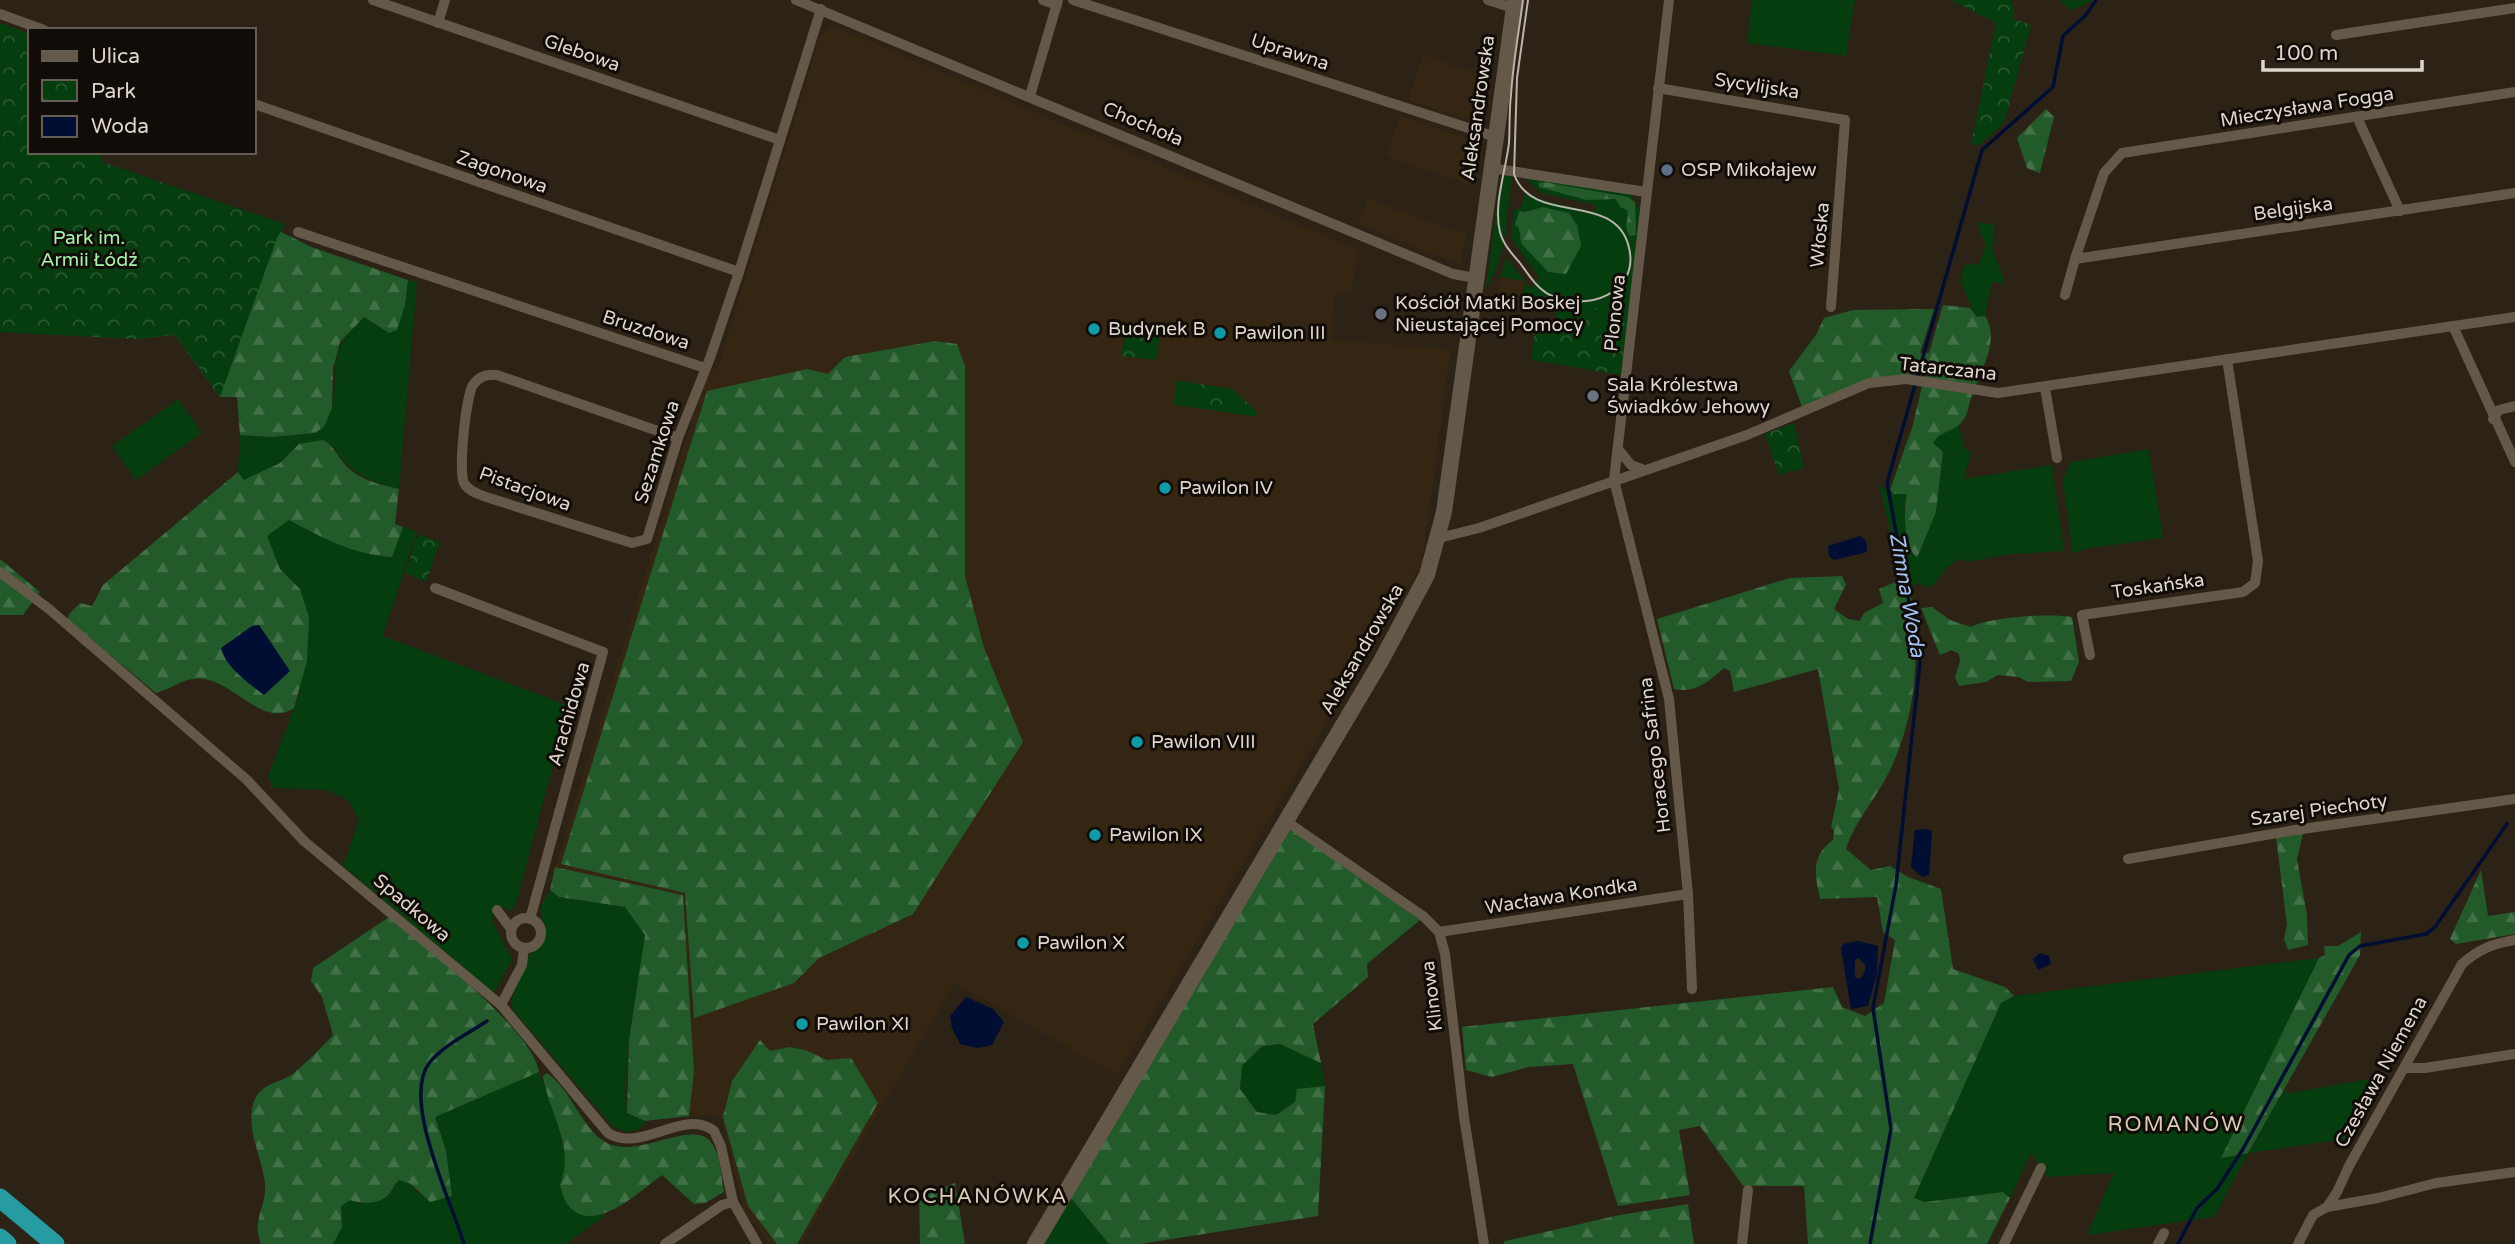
<svg xmlns="http://www.w3.org/2000/svg" width="2515" height="1244" font-family="'Varela Round',sans-serif">
  <defs>
    <pattern id="forest-firs" width="22" height="20" patternUnits="userSpaceOnUse" patternTransform="scale(1.75)"><rect width="22" height="20" fill="#235a29"/><path d="M5 1l3.5 6h-7zM16 11l3.5 6h-7z" fill="#427147"/></pattern>
    <pattern id="park-crowns" width="20" height="18" patternUnits="userSpaceOnUse" patternTransform="scale(1.75)"><rect width="20" height="18" fill="#053d0f"/><path d="M2 6a3 3 0 1 1 6 0M12 15a3 3 0 1 1 6 0" fill="none" stroke="#295831"/></pattern>
  </defs>
  <rect width="100%" height="100%" fill="#2c2215"/>
  <g fill="#342613">
    <path d="M831 25 1358 250 1351 293 1336 292 1331 340 1451 349 1422 563 1117 1075 955 983 801 1244H770L744 1210 722 1120 715 1115 689 1116 694 1072 683 895 555 867 704 381 708 374 718 367 819 39Z"/>
    <path d="M1423 55 1485 76 1479 123 1408 100Z"/>
    <path d="M1400 115 1476 142 1472 185 1386 156Z"/>
    <path d="M1368 199 1467 235 1460 265 1358 224Z"/>
    <path d="M1500 277 1525 281 1523 301 1497 297Z"/>
  </g>
  <g fill="#053d0f">
    <path d="M1752 0H1855L1846 56 1747 43Z"/>
    <path d="M2061 0H2094L2073 10 2063 5Z"/>
    <path d="M1503 174 1512 176C1507 212 1507 258 1486 288L1501 175 1500 191Z"/>
    <path d="M1524 177 1629 193 1640 210 1629 312 1523 301 1525 281 1500 277 1506 257 1531 289 1539 277 1511 239 1514 209H1521L1525 191 1542 200 1595 212 1596 205 1541 193Z"/>
    <path d="M1978 222 1995 225 1992 249 2004 279 2002 284 1992 282 1985 316 1977 317C1968 306 1968 293 1960 282L1964 265 1978 264C1994 234 1979 246 1978 222Z"/>
    <path d="M408 280 417 282 399 489C370 481 349 474 334 447L299 444 280 463 243 481 238 472 240 435 272 437 315 433C320 425 330 415 332 406 342 361 324 355 364 317L389 333 405 305Z"/>
    <path d="M1176 380 1200 384 1197 408 1174 405Z"/>
    <path d="M178 399 202 433 136 480 112 446Z"/>
    <path d="M1959 425 1964 448 1971 452 1964 479 2052 465 2064 551 2010 554 1967 562 1959 559 1946 568 1931 588 1916 583 1910 590 1902 558 1896 554 1879 485 1894 494H1907L1904 506 1911 553 1917 558 1936 512 1943 452 1933 444 1939 433Z"/>
    <path d="M2149 449 2163 538 2084 549 2078 553 2072 551 2063 480 2071 462Z"/>
    <path d="M289 520C321 536 354 555 391 557L403 527 417 532 383 636 569 706 515 907 511 911 505 907 494 914 492 921 512 959 494 993 343 866 359 820 348 800 327 790 273 788 268 777 299 695 300 589 280 569 266 536Z"/>
    <path d="M550 890 559 897 625 907 646 935C637 993 622 1053 627 1113L645 1121 641 1129 627 1132 613 1127 513 1010 511 1001 527 958 545 938 540 908Z"/>
    <path d="M2319 958 2300 1002 2249 1153 2283 1090 2290 1093 2381 1077 2346 1139 2248 1153 2214 1217 2087 1235 2114 1173 2047 1177 2031 1153 2010 1198 2003 1192 1925 1202 1914 1198 2001 1003 2014 996Z"/>
    <path d="M1280 1044 1321 1063 1325 1086 1298 1089 1295 1102 1276 1115 1257 1112 1240 1089 1242 1066 1262 1046Z"/>
    <path d="M539 1072 557 1119 568 1167 560 1185 581 1215H606L566 1244H333L342 1227 341 1206 350 1199 361 1204 389 1195 399 1180 411 1184 419 1195 446 1151 434 1117Z"/>
    <path d="M1070 1197 1109 1244H1044Z"/>
  </g>
  <g fill="url(#forest-firs)">
    <path d="M0 106 30 152 102 172 281 232 314 248 408 280 405 305 397 330 389 333 364 317 340 342 333 369 332 408 324 427 315 433 272 437 240 435 237 397H220L175 335 132 339Z"/>
    <path d="M2046 109 2054 117 2040 173 2027 168 2017 138Z"/>
    <path d="M1544 182 1628 197 1635 202 1636 235 1630 236C1622 225 1630 220 1627 210L1620 207 1616 199 1587 200 1539 187 1538 183Z"/>
    <path d="M1543 207 1569 213 1577 225 1581 246 1566 274 1548 272 1521 243 1519 228 1515 225 1519 211 1525 212Z"/>
    <path d="M1943 305 1970 308 1977 317 1985 316C2001 340 1980 371 1972 395 1968 405 1969 416 1959 425 1949 433 1941 431 1933 443L1943 452 1936 512 1917 558C1904 546 1903 510 1907 494H1894L1890 490 1912 428 1925 374C1870 378 1851 385 1802 407L1789 371 1816 335 1824 318 1853 310 1934 309 1920 353H1929Z"/>
    <path d="M935 341 957 344 965 366V576L984 648 1023 742 913 914 819 958 794 983 694 1018 685 893 561 864 707 391 807 369 828 374 845 357Z"/>
    <path d="M323 440C333 446 335 451 342 461 355 479 378 484 399 489L395 524 403 527 392 557C354 555 321 537 289 520L267 536 280 569 300 589 309 617 307 661 294 708C260 731 230 672 192 679 181 681 168 690 156 693L68 620 69 614 80 603 92 606 103 585 238 472 244 480 280 463 299 444Z"/>
    <path d="M0 559 40 592 23 615H0Z"/>
    <path d="M1842 576 1846 585 1834 609 1848 619 1860 621 1864 613 1883 603 1879 589 1895 582 1910 590C1921 652 1917 717 1888 774 1875 800 1855 821 1846 849L1871 870 1890 866 1908 877 1941 889 1953 969 2005 987 2014 996 2001 1003 1914 1198 1925 1202 2003 1192 2010 1198 1987 1244H1808L1804 1186H1743L1700 1126 1679 1130 1690 1195 1618 1206 1573 1064 1529 1067 1492 1077 1466 1070 1462 1027 1833 987 1842 1007 1865 1016 1884 1003 1895 940 1883 932 1877 897 1820 899C1815 876 1810 856 1833 840L1834 830 1831 828 1839 789 1818 669 1734 692 1730 671 1724 668C1710 681 1694 694 1674 689L1657 619 1790 578Z"/>
    <path d="M1932 607 1950 620 1971 627C1990 617 2051 613 2072 617L2079 662 2071 681 2028 682 2018 677 1998 675 1986 682 1959 686 1955 677 1960 661 1959 654 1952 650 1940 655 1921 608Z"/>
    <path d="M1289 827 1420 920 1367 964 1368 977 1313 1024 1321 1063 1280 1044 1262 1046 1242 1066 1240 1089 1257 1112 1276 1115 1295 1102 1297 1089 1325 1086 1318 1216 1140 1244H1109L1070 1197Z"/>
    <path d="M2303 833 2297 859 2307 915 2308 945 2288 950 2284 939 2287 925 2276 837Z"/>
    <path d="M555 867 683 895 694 1072 689 1116 645 1121 627 1113 629 1040 645 935 625 907 559 897 550 890Z"/>
    <path d="M2481 870 2488 916 2515 912V934L2456 944 2450 939Z"/>
    <path d="M389 917C424 947 533 1030 539 1072L435 1117 446 1151 452 1196 430 1202 411 1184 399 1180C394 1185 393 1189 389 1194 380 1205 362 1204 350 1200L341 1206 342 1227 333 1244H261C251 1220 267 1207 265 1183 262 1159 248 1133 252 1109 257 1081 279 1085 294 1073 308 1061 321 1048 333 1035L322 997 311 981 313 968Z"/>
    <path d="M2361 932 2360 955 2248 1153 2221 1158 2319 958 2325 955 2324 946H2338Z"/>
    <path d="M760 1040 770 1051 789 1047 805 1050 827 1060 851 1058 878 1103 797 1244H777L748 1206 723 1117 732 1081Z"/>
    <path d="M547 1073C572 1090 581 1129 607 1143 639 1160 696 1115 713 1145 721 1157 721 1178 724 1192L705 1203 694 1204 662 1175C640 1191 593 1237 568 1205 564 1201 562 1191 560 1185 576 1147 549 1114 543 1076Z"/>
    <path d="M955 1183 965 1244H920L919 1196Z"/>
    <path d="M1688 1204 1694 1244H1503L1505 1241 1620 1215Z"/>
  </g>
  <g fill="url(#park-crowns)">
    <path d="M1951 0H2012L2014 19 2031 25 2004 123 1980 145 1971 144 1996 23Z"/>
    <path d="M0 23 30 34V152H100L102 162 285 224 277 238 220 397 175 335 132 339 0 332Z"/>
    <path d="M1557 304 1629 312 1621 375 1531 360 1536 324H1555Z"/>
    <path d="M1125 331 1160 335 1156 360 1121 356Z"/>
    <path d="M1200 384 1233 389 1257 412 1256 417 1197 408Z"/>
    <path d="M1794 423 1804 468 1779 475 1765 434Z"/>
    <path d="M418 534 440 542 426 582 405 573Z"/>
  </g>
  <g fill="#000e33" fill-rule="evenodd">
    <path d="M1860 536 1866 541 1867 552 1834 560 1829 556 1828 546Z"/>
    <path d="M259 625 290 671 264 695C249 683 226 668 221 648L252 626Z"/>
    <path d="M1926 829 1932 831 1929 875 1922 877 1911 867 1915 830Z"/>
    <path d="M1858 941 1878 946 1877 973 1868 1006 1851 1009 1841 948 1843 944ZM1859 958 1866 966 1863 976 1858 979 1855 977V960Z"/>
    <path d="M2040 953 2049 956 2051 964 2038 970 2033 959Z"/>
    <path d="M966 997 993 1009 1004 1022 992 1045 978 1048 960 1044 952 1028 950 1016Z"/>
  </g>
  <g fill="none" stroke-linecap="round" stroke-linejoin="round">
    <g stroke="#000e33" stroke-width="3.5">
      <path d="M464 1244C452 1203 400 1098 430 1062 444 1045 469 1033 487 1021"/>
      <path d="M1870 1244 1891 1129 1873 1008 1896 885 1920 662 1887 483 1982 150 2053 87 2063 36 2086 15 2096 0"/>
      <path d="M2178 1244 2197 1208 2217 1189 2243 1149 2349 955 2360 946 2426 934 2435 927 2507 824"/>
    </g>
    <g stroke="#645849" stroke-width="10">
      <path d="M373 0 780 140"/>
      <path d="M796 0 1453 274 1476 278"/>
      <path d="M1043 0 1057 5"/>
      <path d="M1073 0 1496 137"/>
      <path d="M1488 0 1513 8"/>
      <path d="M1669 0 1614 480 1669 699 1688 894 1692 989"/>
      <path d="M0 14 44 30"/>
      <path d="M438 23 445 0"/>
      <path d="M2336 35 2515 8"/>
      <path d="M1658 88 1845 120 1831 307"/>
      <path d="M2515 92 2122 153 2104 173 2075 259 2515 193"/>
      <path d="M1030 96 1058 0"/>
      <path d="M254 104 739 272"/>
      <path d="M2357 117 2400 211"/>
      <path d="M1491 168 1646 192"/>
      <path d="M298 232 705 368"/>
      <path d="M2065 295 2075 259"/>
      <path d="M2453 326 2515 462"/>
      <path d="M2045 388 2057 458"/>
      <path d="M2493 419 2499 410 2515 406"/>
      <path d="M678 438 497 375C488 374 479 376 473 385 466 396 458 471 464 483 468 491 478 494 486 497L632 543 647 539 678 438 710 358 739 272 821 9"/>
      <path d="M1619 450 1631 465 1644 470"/>
      <path d="M1439 538 1479 528 1747 435 1869 383 1906 379 1998 393 2515 317"/>
      <path d="M0 572 49 609 247 780 304 841 501 1005 608 1133C641 1154 684 1107 714 1131L721 1146 733 1202 757 1244"/>
      <path d="M435 588 603 652 530 919"/>
      <path d="M2090 655 2082 615 2243 592 2255 583 2258 561 2227 359"/>
      <path d="M1286 821 1423 916 1439 932 1445 954 1464 1117 1484 1244"/>
      <path d="M2128 859 2295 830 2515 799"/>
      <path d="M497 910 511 929"/>
      <circle cx="526" cy="933" r="15"/>
      <path d="M1439 932 1688 894"/>
      <path d="M501 1005 522 965 524 948"/>
      <path d="M2405 1068H2425L2515 1054"/>
      <path d="M2327 1207 2378 1198 2436 1183 2515 1172"/>
      <path d="M665 1244 722 1205 733 1202"/>
      <path d="M1742 1244 1748 1190"/>
      <path d="M2004 1244 2041 1168"/>
      <path d="M2158 1244 2164 1233"/>
      <path d="M2298 1244 2313 1215 2327 1207 2337 1192 2349 1166 2462 964C2479 949 2492 944 2515 940"/>
    </g>
    <path stroke="#645849" stroke-width="16" d="M1035 1244 1381 661 1427 575 1444 512 1515 0"/>
    <g stroke="#279ba2" stroke-width="19">
      <path d="M0 1198 55 1244"/>
      <path d="M0 1238 7 1244"/>
    </g>
    <path stroke="#bab3a9" stroke-width="2" d="M1523 0C1519 31 1513 63 1511 95 1509 111 1510 127 1509 143 1506 170 1493 205 1500 232 1503 244 1512 254 1520 263 1528 274 1536 287 1548 294 1585 314 1643 293 1628 244 1612 191 1532 226 1514 174L1517 78 1528 0"/>
  </g>
  <circle fill="#5c6f8a" stroke="#110c07" stroke-width="2.5" cx="1667" cy="170" r="7"/>
  <g fill="#6b7280" stroke="#110c07" stroke-width="2.5">
    <circle cx="1381" cy="314" r="7"/>
    <circle cx="1593" cy="396" r="7"/>
  </g>
  <g fill="#0f9aa8" stroke="#110c07" stroke-width="2.5">
    <circle cx="1094" cy="329" r="7"/>
    <circle cx="1220" cy="333" r="7"/>
    <circle cx="1165" cy="488" r="7"/>
    <circle cx="1137" cy="742" r="7"/>
    <circle cx="1095" cy="835" r="7"/>
    <circle cx="1023" cy="943" r="7"/>
    <circle cx="802" cy="1024" r="7"/>
  </g>
  <g text-anchor="middle" dominant-baseline="central" stroke-width="6" stroke-linejoin="round" paint-order="stroke">
    <g font-size="19" fill="#ddd6cd" stroke="#110c07">
      <text transform="translate(1290 52) rotate(18)">Uprawna</text>
      <text transform="translate(582 53) rotate(19)">Glebowa</text>
      <text transform="translate(1757 86) rotate(9)">Sycylijska</text>
      <text transform="translate(2307 107) rotate(-9)">Mieczysława Fogga</text>
      <text transform="translate(1478 108) rotate(-82)">Aleksandrowska</text>
      <text transform="translate(1143 124) rotate(23)">Chochoła</text>
      <text transform="translate(502 172) rotate(19)">Zagonowa</text>
      <text transform="translate(2293 209) rotate(-8)">Belgijska</text>
      <text transform="translate(1820 235) rotate(-85)">Włoska</text>
      <text transform="translate(1615 313) rotate(-84)">Plonowa</text>
      <text transform="translate(646 330) rotate(18)">Bruzdowa</text>
      <text transform="translate(1948 369) rotate(6)">Tatarczana</text>
      <text transform="translate(657 452) rotate(-72)">Sezamkowa</text>
      <text transform="translate(525 489) rotate(20)">Pistacjowa</text>
      <text transform="translate(2158 586) rotate(-8)">Toskańska</text>
      <text transform="translate(1362 649) rotate(-60)">Aleksandrowska</text>
      <text transform="translate(569 714) rotate(-74)">Arachidowa</text>
      <text transform="translate(1655 755) rotate(-97)">Horacego Safrina</text>
      <text transform="translate(2319 810) rotate(-8)">Szarej Piechoty</text>
      <text transform="translate(1561 896) rotate(-9)">Wacława Kondka</text>
      <text transform="translate(412 908) rotate(40)">Spadkowa</text>
      <text transform="translate(1432 996) rotate(-97)">Klinowa</text>
      <text transform="translate(2381 1072) rotate(-61)">Czesława Niemena</text>
    </g>
    <g font-size="19" fill="#ddd6cd" stroke="#110c07" text-anchor="start">
      <text x="1681" y="170">OSP Mikołajew</text>
      <text x="1395" y="303">Kościół Matki Boskej<tspan x="1395" dy="22">Nieustającej Pomocy</tspan></text>
      <text x="1108" y="329">Budynek B</text>
      <text x="1234" y="333">Pawilon III</text>
      <text x="1607" y="385">Sala Królestwa<tspan x="1607" dy="22">Świadków Jehowy</tspan></text>
      <text x="1179" y="488">Pawilon IV</text>
      <text x="1151" y="742">Pawilon VIII</text>
      <text x="1109" y="835">Pawilon IX</text>
      <text x="1037" y="943">Pawilon X</text>
      <text x="816" y="1024">Pawilon XI</text>
    </g>
    <g font-size="19" fill="#a3f2a7" stroke="#110c07">
      <text x="89" y="238">Park im.<tspan x="89" dy="22">Armii Łódź</tspan></text>
    </g>
    <g font-size="21" font-style="italic" fill="#a2c3f3" stroke="#110c07">
      <text transform="translate(1907 595) rotate(80)">Zimna Woda</text>
    </g>
    <g font-size="21" letter-spacing="2" fill="#d9caba" stroke="#110c07">
      <text x="2176" y="1124">ROMANÓW</text>
      <text x="978" y="1196">KOCHANÓWKA</text>
    </g>
  </g>
  <rect x="28" y="28" width="228" height="126" fill="#110c07" stroke="#635d56" stroke-width="2"/>
  <rect x="42" y="51" width="35" height="10" fill="#645849" stroke="#635d56" stroke-width="2"/>
  <text x="91" y="63" font-size="21" fill="#ddd6cd">Ulica</text>
  <rect x="42" y="80" width="35" height="21" fill="url(#park-crowns)" stroke="#635d56" stroke-width="2"/>
  <text x="91" y="98" font-size="21" fill="#ddd6cd">Park</text>
  <rect x="42" y="116" width="35" height="21" fill="#000e33" stroke="#635d56" stroke-width="2"/>
  <text x="91" y="133" font-size="21" fill="#ddd6cd">Woda</text>
  <path d="M2263 60v10h159v-10" fill="none" stroke="#ddd6cd" stroke-width="3.5"/>
  <text x="2274" y="60" font-size="21" fill="#ddd6cd" stroke="#110c07" stroke-width="5" paint-order="stroke">100 m</text>
</svg>
